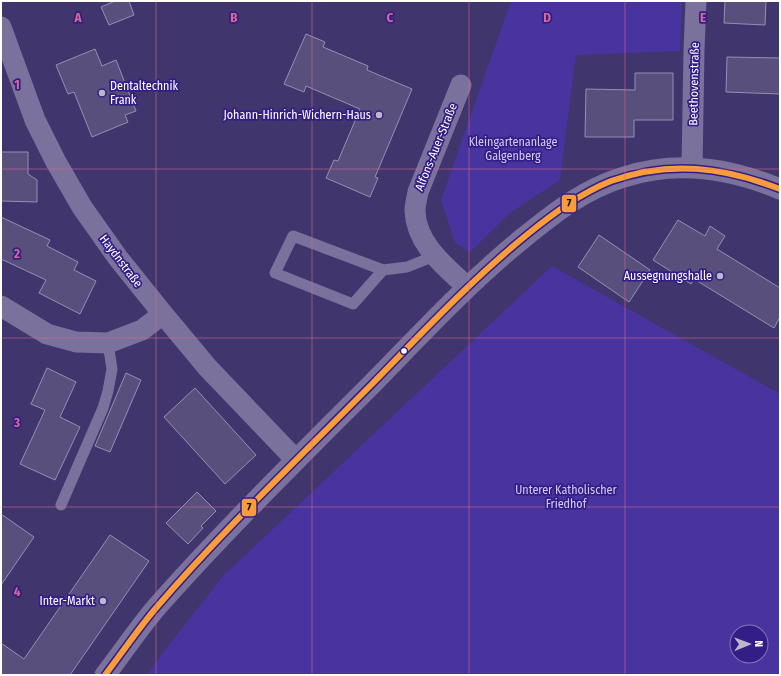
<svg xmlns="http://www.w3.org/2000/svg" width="781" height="676" font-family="'Fira Sans Condensed',sans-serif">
  <rect width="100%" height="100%" fill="#41356e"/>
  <g fill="#49339e" fill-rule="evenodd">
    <path d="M511 1H682L680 51 576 55 560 180 510 213 470 252 455 243 441 200Z"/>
    <path d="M552 266 780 394V675H147L168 646 223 576ZM737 632H761V656H737Z"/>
  </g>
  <g fill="#594f7d" stroke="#968fb2">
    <path d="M115 1H129L134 15 109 25 101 7Z"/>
    <path d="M725 1H766L765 25 724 23Z"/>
    <path d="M306 34 325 42 323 47 368 66 367 70 412 89 375 177 378 178 370 197 326 178 334 160 338 161 360 109 306 86 304 92 284 84Z"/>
    <path d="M95 49 102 66 116 60 136 111 125 115 128 122 92 137 74 92 68 94 56 65Z"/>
    <path d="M727 57 780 58V94L726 92Z"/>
    <path d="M635 73H673V120H634V137H585L586 89 635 90Z"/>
    <path d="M1 152H28V174L37 180V202L1 201Z"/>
    <path d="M1 217 50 240 47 246 78 262 74 270 96 281 80 314 39 293 46 280 1 259Z"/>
    <path d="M678 220 705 236 710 226 725 236 717 249 780 288V317L774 328 694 279 691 284 653 260Z"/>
    <path d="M599 235 650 270 629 302 578 267Z"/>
    <path d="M47 368 76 382 60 417 80 427 55 480 20 464 45 410 31 404Z"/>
    <path d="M126 373 141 380 110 452 95 446Z"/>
    <path d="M195 388 256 455 225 484 164 417Z"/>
    <path d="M197 492 216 511 201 526 203 528 188 544 166 523Z"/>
    <path d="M1 514 34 537 1 585Z"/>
    <path d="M110 535 149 561 70 675H1V643L24 659Z"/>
  </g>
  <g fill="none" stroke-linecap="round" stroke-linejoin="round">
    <g stroke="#7a719c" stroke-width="11">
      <path d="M383 270 353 304 275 273 293 236 383 270 407 267 435 256"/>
      <path d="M61 505 103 408 108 391 112 369 108 343"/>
    </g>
    <g stroke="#7a719c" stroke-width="21">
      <path d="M1 27 35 120 56 162 82 207 118 258 163 314 208 368 296 460"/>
      <path d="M461 85 418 192C417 198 415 205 415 211 416 244 445 266 467 287"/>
      <path d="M692 167 694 50 696 1"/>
      <path d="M1 306 47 334 76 342 108 343 142 330 163 314"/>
      <path d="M105 675C124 651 141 624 162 601 229 526 301 455 372 384 421 334 468 283 522 239 554 213 584 189 624 177 676 160 730 168 780 189"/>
    </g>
    <g stroke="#331d86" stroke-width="9">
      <path id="bus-1" d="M105 675C122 653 138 629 156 608 224 529 299 458 372 384 423 332 472 279 529 233 554 213 581 193 611 181 670 160 723 167 780 189"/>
    </g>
    <use href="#bus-1" stroke="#f89d3a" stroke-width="6"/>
  </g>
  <path fill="none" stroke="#d76994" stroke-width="1" stroke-opacity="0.55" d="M156 1V675M312 1V675M469 1V675M625 1V675M1 169H780M1 338H780M1 507H780"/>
  <g fill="#bcb8cc" stroke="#331d86" stroke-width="1.5">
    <circle cx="102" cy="93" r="4"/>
    <circle cx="379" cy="115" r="4"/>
    <circle cx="720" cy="276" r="4"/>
    <circle cx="103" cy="601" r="4"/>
  </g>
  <circle fill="#fff" stroke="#331d86" stroke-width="1.5" cx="404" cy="351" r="3.5"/>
  <g text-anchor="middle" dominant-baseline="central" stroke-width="3.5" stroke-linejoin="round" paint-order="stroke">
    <g font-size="12" fill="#fff" stroke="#331d86">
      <text transform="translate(694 84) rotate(-89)">Beethovenstraße</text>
      <text transform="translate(436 147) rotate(-68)">Alfons-Auer-Straße</text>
      <text transform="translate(121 261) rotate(53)">Haydnstraße</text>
    </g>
    <g font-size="12" fill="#fff" stroke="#331d86" text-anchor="end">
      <text x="110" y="86" text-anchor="start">Dentaltechnik<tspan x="110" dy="14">Frank</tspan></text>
      <text x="371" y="115">Johann-Hinrich-Wichern-Haus</text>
      <text x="712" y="276">Aussegnungshalle</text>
      <text x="95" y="601">Inter-Markt</text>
    </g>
    <g font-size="12" fill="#d3caf8" stroke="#331d86">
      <text x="513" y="142">Kleingartenanlage<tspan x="513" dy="14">Galgenberg</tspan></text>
      <text x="566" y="490">Unterer Katholischer<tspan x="566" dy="14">Friedhof</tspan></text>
    </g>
  </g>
  <g font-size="13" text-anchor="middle" font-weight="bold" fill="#d76994" stroke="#331d86" stroke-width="3.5" stroke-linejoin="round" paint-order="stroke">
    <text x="78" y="22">A</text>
    <text x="234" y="22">B</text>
    <text x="390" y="22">C</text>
    <text x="547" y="22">D</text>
    <text x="703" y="22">E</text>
    <text x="17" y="89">1</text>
    <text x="17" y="258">2</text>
    <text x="17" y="427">3</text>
    <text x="17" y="596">4</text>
  </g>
  <g stroke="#331d86" stroke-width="1.5">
    <rect x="561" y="194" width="16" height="19" rx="4" fill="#f89d3a"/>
    <rect x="241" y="498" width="16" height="19" rx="4" fill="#f89d3a"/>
  </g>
  <g font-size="11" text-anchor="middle" font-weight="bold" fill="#111">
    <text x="569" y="207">7</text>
    <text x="249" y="511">7</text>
  </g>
  <rect width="781" height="676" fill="none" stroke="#ffffff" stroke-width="4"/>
  <g transform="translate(749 644) rotate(89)"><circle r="19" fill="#331d86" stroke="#8577b6"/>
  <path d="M0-3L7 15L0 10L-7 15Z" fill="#bcb8cc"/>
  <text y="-6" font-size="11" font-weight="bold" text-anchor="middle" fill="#ffffff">N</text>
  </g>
</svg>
